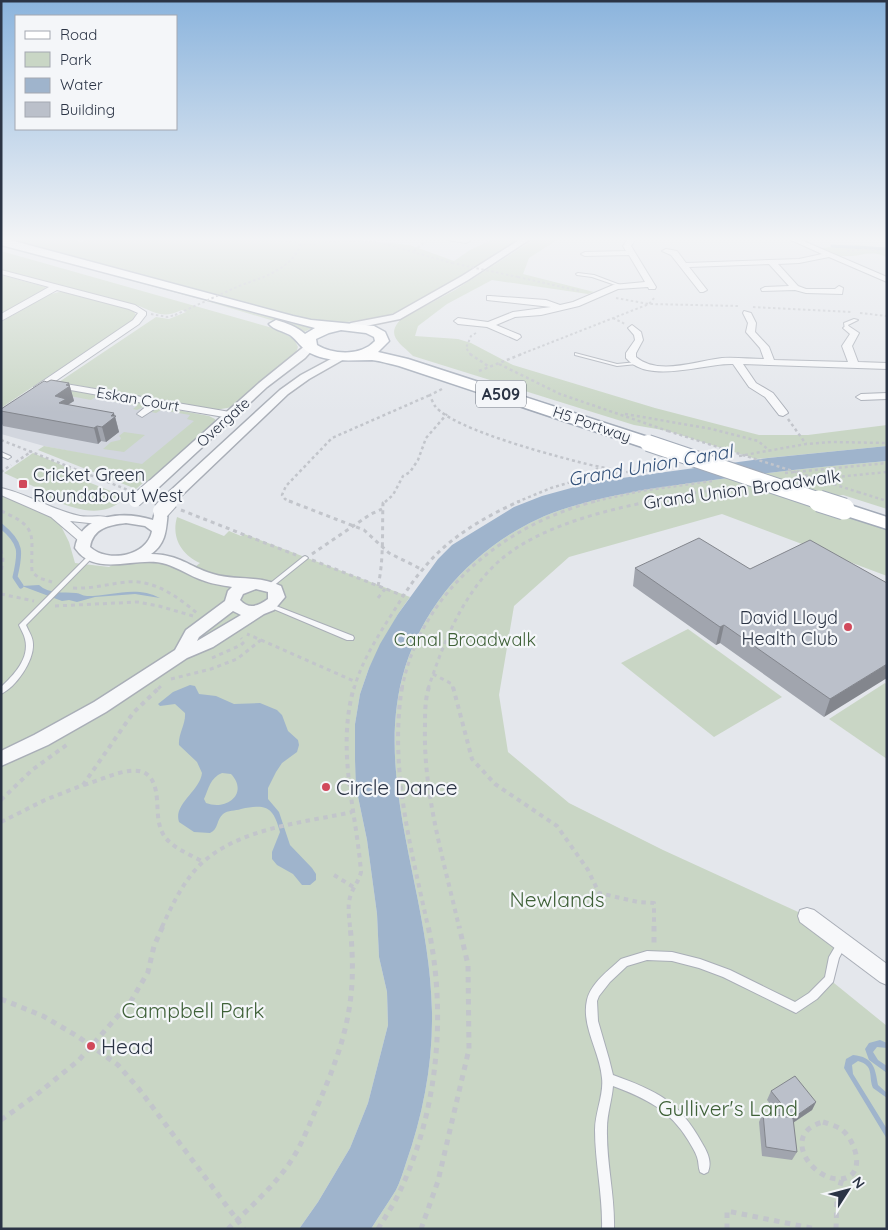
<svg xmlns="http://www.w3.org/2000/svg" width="888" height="1230" font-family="Quicksand,sans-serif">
  <rect width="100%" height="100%" fill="#e4e7ec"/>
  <path fill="#d2d6de" d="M55 387 207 416 144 466 44 446 1 434V422Z"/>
  <g fill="#c9d6c5">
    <path d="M1 240H74L82 242 85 240H358L410 245 454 261 470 250 491 240H520L492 259 408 308 386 316 341 323 290 319 1 241Z"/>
    <path d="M533 240H557L529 258 523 274 594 292 588 294 492 280 447 304 418 326 415 336 458 339 471 343 513 365 655 408 759 435H808L887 425V446L756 459 668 431 634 425 413 356C400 343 385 336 401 319L455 290Z"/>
    <path d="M1 243 295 324 312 328 304 332 291 326 210 302 1 245Z"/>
    <path d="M857 245 887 248V257C868 249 859 258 842 256 835 256 828 251 822 248 834 246 845 247 857 245Z"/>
    <path d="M1 251 276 329 294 339 298 347 295 355 233 407 215 410 59 382 156 317 169 319 186 312 182 310C162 319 157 313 139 306L1 270Z"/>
    <path d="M1 275 45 287 47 289 1 316Z"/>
    <path d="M59 292H66L129 309 133 311 137 316 133 320 1 408V322L48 295Z"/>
    <path d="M55 387 145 404V406L137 410 133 409 137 406 94 398 91 400 54 393Z"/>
    <path d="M161 407 209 416 215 419 216 423 150 483 145 481 136 489 38 450 44 446 142 464 194 421 187 419 190 415 161 410 156 413 151 412Z"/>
    <path d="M124 432 145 435 124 452 103 449 111 442 120 440 121 438 119 436Z"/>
    <path d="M33 453 88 476 83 480 126 497C106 518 79 511 56 501L50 504 38 498 44 491 4 473Z"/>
    <path d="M887 461V509L843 495 817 499 887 523V576L722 514 569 557 514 606 499 695 508 752 569 803 663 850 807 916 842 942 829 979 887 1026V1229H371C379 1216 388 1203 396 1190 400 1182 403 1172 406 1163 423 1115 433 1063 432 1012 430 865 341 726 445 592 476 553 522 521 570 507 612 494 656 488 699 482 762 473 824 466 887 461Z"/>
    <path d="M1 491 55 514 69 542 75 563 109 567 120 560 145 557 191 570 200 563C182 555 171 538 177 517L224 536 229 531 241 536 244 534 410 597 398 614 369 668 360 694 355 724 356 787 367 840 377 914 379 957 387 992 388 1025 368 1103 350 1148 318 1202 299 1229H1Z"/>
    <path d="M688 629 782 697 714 737 621 663Z"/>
    <path d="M885 683 887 685V759L829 719Z"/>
  </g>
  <g fill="#9fb4cc" fill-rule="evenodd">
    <path d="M887 446V461C824 466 762 473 699 482 656 488 612 494 570 507 522 521 476 553 445 592 341 726 430 865 432 1012 433 1063 423 1115 406 1163 403 1172 400 1182 396 1190 388 1203 379 1216 371 1229H299L318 1202 350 1148 368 1103 388 1025 387 992 379 957 377 914 367 840 356 787 355 760V724L360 694 369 668 380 644 398 614 438 559 452 545 514 507 542 496 593 482 768 458Z"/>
    <path d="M39 585C49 594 63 592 76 593 80 593 82 596 87 596 112 596 136 585 160 598L135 594 95 597 77 602 69 600 62 601 22 586Z"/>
    <path d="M190 685 195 686 199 694 216 696 234 704 260 703 277 710 282 715 288 731 298 740 299 745 297 752 282 763 276 772 268 788V799L279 812 290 845 312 868 316 874V880L310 885H302L293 874 277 865 272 859V852L280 832C273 806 266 804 241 809 235 811 228 810 223 814 216 820 219 829 210 833L194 832 179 822C173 804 200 791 202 773L197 762 179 745C178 734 186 724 185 713L175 704 160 706 158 704 173 692ZM222 773 231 774C249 793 227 811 206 803L204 799C209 788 210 778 222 773Z"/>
    <path d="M880 1040 887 1043V1048L877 1047 873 1052 878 1060 887 1066V1073L869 1060 865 1049 869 1043Z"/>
    <path d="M853 1055C874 1057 875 1068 878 1085L887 1093V1098L873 1088C868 1076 875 1066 858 1061L852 1065 853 1074 887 1129V1139L844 1068 846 1059Z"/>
  </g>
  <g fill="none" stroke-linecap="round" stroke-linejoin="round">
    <path stroke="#9fb4cc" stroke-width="3" d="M832 246 887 249"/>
    <path stroke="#9fb4cc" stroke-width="5" d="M1 526C22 543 21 552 15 577L21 586"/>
    <g stroke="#a9aeb7" stroke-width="2">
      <g id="service">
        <path d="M578 273 594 275 623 286 621 287 592 277 577 275 576 274Z"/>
        <path d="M854 319 858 320 848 325 849 328 845 329 844 323Z"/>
        <path d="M575 353 617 364 637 362 639 363 637 364 617 366 575 355Z"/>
        <path d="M1 452 10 456 11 457 8 459 1 456Z"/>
        <path d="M91 554 94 556 93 557 26 625C29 632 33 637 33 644 34 661 16 687 1 694V687C14 675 30 658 25 639 24 634 21 630 19 625L89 555Z"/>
        <path d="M305 556 307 557 308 558 307 559 272 587H268L267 586 268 585 303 557Z"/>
        <path d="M271 604 353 636 354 638 353 640H347L269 607 268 606 269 605Z"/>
        <path d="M842 939 845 940 847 943 839 958 833 982 817 999 796 1013 723 977 699 968 672 961 647 960 627 966 610 982 599 996 597 1001 598 1021 609 1059 613 1075C657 1091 679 1101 702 1143 708 1153 712 1162 708 1172L704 1174 700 1172C698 1167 699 1162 697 1157 695 1151 691 1145 688 1140 670 1110 645 1098 613 1086 612 1100 607 1114 607 1128 606 1162 615 1195 614 1229H602C603 1196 595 1163 595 1130 595 1112 604 1095 602 1078 600 1052 581 1026 587 1000 591 983 609 970 621 959L624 958 647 951 672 952 700 959 730 970 795 1002 809 993 825 977 829 957 839 940Z"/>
      </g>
    </g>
    <g stroke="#a9aeb7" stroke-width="2">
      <g id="minor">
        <path d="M448 240H469L470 241 466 243Z"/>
        <path d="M627 240H635L631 246 656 287 655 289H649L648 287 618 289 579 306 541 315 515 317 496 325 520 335 521 337 517 340 487 327 458 324 454 321 458 318 488 322 513 312 551 307 487 300V296H490L546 300 560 305 573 302 613 285 645 282 629 255 585 256 581 254 585 252 626 251 623 246Z"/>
        <path d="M791 240H801L887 277V282L829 257 799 263 778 264 798 286 806 289H835L839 286 843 288 842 294 806 293 795 290 762 291 761 289 765 287 789 286 769 264 689 267 707 290 703 292H700L671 255 662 251 666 249 677 251 686 263 799 259 822 254Z"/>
        <path d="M1 270 135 305 146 312V315L139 324 54 382 230 412 235 415 230 418 159 406 142 417 137 414 149 404 48 386 40 391H34V387L133 320 138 313 129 309 57 290 1 321V314L49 287 1 274Z"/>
        <path d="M744 311 751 313 756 323 755 332 769 347 774 360 848 362 842 346 850 334 843 328 847 325 859 333 852 346 858 362 887 363V369L743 364 756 383 773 393 787 411 788 413 783 416 779 415 765 397 749 387 733 364C703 363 649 385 626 358V353L635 340 634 335 628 328 632 325 641 332 643 340 636 353V357C658 376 696 361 722 358 736 357 750 359 764 359L760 348 746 332 748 323 743 313Z"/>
        <path d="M887 393V399L861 400 856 397 861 394Z"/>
        <path d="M1 488C28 494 52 510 80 516 90 518 107 513 114 521L108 525 70 521 89 538 83 542 79 541 51 517 1 495Z"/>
        <path d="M807 908 814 910 887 964V985L880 982 800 922 798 916 800 910Z"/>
      </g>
    </g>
    <g stroke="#a9aeb7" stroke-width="3">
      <g id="tertiary">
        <path d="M519 240H529L468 280 400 319 351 329 346 326 351 323 393 315 462 276Z"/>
        <path d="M310 344 315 347 305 358 267 387 157 489H147L145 486 147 483 259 383 306 345Z"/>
        <path d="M342 353 347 356 346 358 309 379 288 394 180 497H170L168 494 170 491 280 390 301 375Z"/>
        <path d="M161 507 166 508 168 511C166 528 167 543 151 554 181 555 187 566 213 574 236 581 259 575 281 586L285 597 274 610 264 614 213 647 187 658 106 712 48 745 1 766V751L34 735 94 702 175 650 186 630 225 601 228 591 232 587C222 585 211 584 202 580 190 576 179 568 166 564 137 555 96 579 75 548 81 513 125 511 153 520L156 508ZM126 523 145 526 152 531C147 557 107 563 90 547 93 528 109 525 126 523ZM256 589 268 592V599C258 606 249 610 240 600L243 594ZM233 611 241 615 197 641 199 637Z"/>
      </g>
    </g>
    <g stroke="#a3abb8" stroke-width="3">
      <g id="primary">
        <path d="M1 240H10L293 316 311 320 374 326 385 332 389 341 378 352 408 359 654 439 656 443 654 447H642L399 366C390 364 381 361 372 360 351 360 329 363 310 353 302 349 297 340 290 335 283 331 274 330 269 324L276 320C287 323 297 327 305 334L315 328 1 245ZM341 330 366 333 374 337 375 341C361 356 334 355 317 345L316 339 329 333Z"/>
        <path d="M844 503 887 517V529L837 513 835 509 837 505Z"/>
      </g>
    </g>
    <g stroke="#c2c5cb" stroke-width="2" stroke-dasharray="2.5 2.5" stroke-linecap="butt">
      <path d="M274 240 301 244"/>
      <path d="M414 251 427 240"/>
      <path d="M847 251 865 249 887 252"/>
      <path d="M518 277 580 291"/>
      <path d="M239 286C263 277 291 270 301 244L348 241 381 243 452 263"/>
      <path d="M616 298 649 304 739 306"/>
      <path d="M753 307 851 312"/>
      <path d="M860 313 887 316"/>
      <path d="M151 314 167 317 175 315"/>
      <path d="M613 318 625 324"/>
      <path d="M471 355 466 348 471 336 476 333"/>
      <path d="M519 355 649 304 655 297"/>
    </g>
    <g stroke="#c2c5cb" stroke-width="2.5" stroke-dasharray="3 3" stroke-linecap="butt">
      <path d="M470 354 488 366"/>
      <path d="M499 364 560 394 668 431"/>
      <path d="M479 371 522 354"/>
      <path d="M442 389 430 395C431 398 433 403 435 406 453 430 562 458 595 466"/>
      <path d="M625 414 712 429 758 441 770 451"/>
      <path d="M788 419 806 444"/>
      <path d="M1 440 128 490"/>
      <path d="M739 456 806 444 832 442 887 443"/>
      <path d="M16 462 32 451"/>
      <path d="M1 472 11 465"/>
      <path d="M785 473 887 463"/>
      <path d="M596 475 599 472 595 466 624 471"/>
      <path d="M806 480 887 472"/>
      <path d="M858 492 887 501"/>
      <path d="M292 502 285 499 282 495 286 486 332 438 430 395"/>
      <path d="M385 502 393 495 403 476 410 472 418 460 426 438 447 414"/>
      <path d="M517 502 551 488 595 475 671 468"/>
      <path d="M591 502 641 491 712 481"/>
      <path d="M646 502 685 494 733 488"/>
    </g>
    <g stroke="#c2c5cb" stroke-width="3" stroke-dasharray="4 4" stroke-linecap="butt">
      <path d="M289 501 364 530 389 553 423 570"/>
      <path d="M181 510 296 555"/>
      <path d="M1 511C41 528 30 536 32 572L39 578 52 582"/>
      <path d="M1 550 3 559 1 574"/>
      <path d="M312 554 371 514 382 509"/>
      <path d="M312 560 404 596"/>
      <path d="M378 586C384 559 382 531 383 503L386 501"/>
      <path d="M73 588C92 589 108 584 126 582 154 579 178 597 198 614"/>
      <path d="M1 594 34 601"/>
      <path d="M378 598 385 589"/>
      <path d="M55 606 137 602 159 606 193 616"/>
      <path d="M261 640 356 682"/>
      <path d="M212 658 241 645 244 642 241 638"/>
      <path d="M433 674 452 684 453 689"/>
      <path d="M171 679 211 669 237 659 261 640 247 634"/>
      <path d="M158 689 161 686"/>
      <path d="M354 689C361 663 376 639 390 617 401 600 410 584 423 569 448 538 484 517 520 501"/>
      <path d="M402 689C420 592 505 524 596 501"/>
      <path d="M428 689C443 644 462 595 498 562 537 527 602 511 652 501"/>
    </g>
    <g stroke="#c2c5cb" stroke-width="4" stroke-dasharray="4.5 4.5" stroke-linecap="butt">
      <path d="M402 687C389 768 411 848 428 927"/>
      <path d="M429 687C425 699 425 713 425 726 423 794 444 861 459 927"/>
      <path d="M453 687 472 759 495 784 557 826 588 870 599 893 638 902 654 903V927"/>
      <path d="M84 785C114 776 154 751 157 800 158 811 157 823 163 834 171 848 190 854 203 862"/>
      <path d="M1 800 32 770 68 744"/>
      <path d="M1 822 45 800 83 785 133 713 160 687"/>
      <path d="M334 875 355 888"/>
      <path d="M162 927C172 905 185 878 203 862 243 827 303 823 352 812"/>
      <path d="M350 927C349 916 347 905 351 894 354 886 359 881 361 872 356 809 336 751 354 687"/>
    </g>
    <g stroke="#c2c5cb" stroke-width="5" stroke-dasharray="5.5 5.5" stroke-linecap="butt">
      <path d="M654 926V945"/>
      <path d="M1 999 43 1016 77 1036 118 1065 139 1089 244 1229"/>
      <path d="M1 1120 36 1095 79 1060 131 1001 148 972 154 946 163 926"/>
      <path d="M823 1122C829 1124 836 1126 841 1129 854 1138 866 1171 846 1178 816 1187 777 1134 823 1122Z"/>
      <path d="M228 1229C248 1209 269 1191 286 1168 300 1150 308 1127 317 1107 346 1040 358 999 350 926"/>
      <path d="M378 1229C385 1217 393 1206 399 1193 438 1112 447 1013 428 926"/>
      <path d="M421 1229 438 1181 469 1049 468 965 459 926"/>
      <path d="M727 1229V1211L816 1229"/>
      <path d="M836 1229 837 1195 842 1179"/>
    </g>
    <use href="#service" fill="#f7f8fa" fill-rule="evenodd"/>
    <use href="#minor" fill="#f7f8fa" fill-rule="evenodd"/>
    <use href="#tertiary" fill="#f7f8fa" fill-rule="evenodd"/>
    <use href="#primary" fill="#fff" fill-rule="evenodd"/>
    <g stroke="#a9aeb7" stroke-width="14" stroke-linecap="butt">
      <g id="tertiary-bridge-far1">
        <path d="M135 501 152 486"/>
        <path d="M169 502 175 494"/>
      </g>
    </g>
    <g stroke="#a9aeb7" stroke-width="18" stroke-linecap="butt">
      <path id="tertiary-bridge" d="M161 511 170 501"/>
    </g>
    <g stroke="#a3abb8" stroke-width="18" stroke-linecap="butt">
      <path id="primary-bridge-far1" d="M648 443 823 502"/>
    </g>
    <g stroke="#a3abb8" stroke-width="23" stroke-linecap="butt">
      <path id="primary-bridge" d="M819 501 844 509"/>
    </g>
    <g stroke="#c2c5cb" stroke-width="2" stroke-dasharray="2.5 2.5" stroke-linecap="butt">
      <path d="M452 263 518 277"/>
      <path d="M175 315 239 286"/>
    </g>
    <path stroke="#c2c5cb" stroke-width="2.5" stroke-dasharray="3 3" stroke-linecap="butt" d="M668 431 858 492"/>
    <use href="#tertiary-bridge-far1" stroke="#f7f8fa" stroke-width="12"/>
    <use href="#tertiary-bridge" stroke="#f7f8fa" stroke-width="16"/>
    <use href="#primary-bridge-far1" stroke="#fff" stroke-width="16"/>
    <use href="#primary-bridge" stroke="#fff" stroke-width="21"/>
  </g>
  <g fill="#a1a5ae">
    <path d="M47 382 69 383 74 401 68 405 115 416 119 432 106 442 101 441 98 444 3 426 1 422V409Z"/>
    <path d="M635 568 750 569 887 583 824 717 720 643 716 645 633 586Z"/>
    <path d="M771 1091 816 1102 812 1110 793 1123 797 1152 792 1160 762 1156 759 1122 763 1113 780 1116 767 1100Z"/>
  </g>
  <g fill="#83868d">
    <path d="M69 383 74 401 67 405 63 419 55 396Z"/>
    <path d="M114 413 119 432 106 442 102 427 111 416Z"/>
    <path d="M97 426 101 441 98 444 94 428Z"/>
    <path d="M724 625 720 643 716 645 720 627Z"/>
    <path d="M887 664V678L824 717 830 699Z"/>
    <path d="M816 1102 812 1110 788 1126 793 1118Z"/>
  </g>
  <g fill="#bbc0ca" stroke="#83868d">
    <path d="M51 380 69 383 66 385 70 386 55 396 66 399 59 403 114 413 111 416H116L102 427 97 426 94 428 1 411V409L44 381 47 382Z"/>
    <path d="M699 538 750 569 810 540 887 583V664L830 699 724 625 720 627 635 568Z"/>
    <path d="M795 1076 816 1102 793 1118 771 1091Z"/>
    <path d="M763 1113 793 1118 797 1152 766 1147Z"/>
  </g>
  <linearGradient id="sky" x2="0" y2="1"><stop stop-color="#8bb4dd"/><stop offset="0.58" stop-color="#f3f4f6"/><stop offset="1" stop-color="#f3f4f6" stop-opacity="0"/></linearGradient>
  <rect width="888" height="412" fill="url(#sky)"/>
  <g fill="#d1495b" stroke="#f4f6f9" stroke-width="2">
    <rect x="18" y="479" width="10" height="10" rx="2.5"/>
    <circle cx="848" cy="627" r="5"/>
    <circle cx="326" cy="787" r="5"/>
    <circle cx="91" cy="1046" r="5"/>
  </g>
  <g text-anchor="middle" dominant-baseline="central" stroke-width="4.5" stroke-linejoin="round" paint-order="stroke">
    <g font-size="15" fill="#2b3445" stroke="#f4f6f9">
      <text transform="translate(138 399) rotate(10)">Eskan Court</text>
      <text transform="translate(223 422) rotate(-42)">Overgate</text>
      <text transform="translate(592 424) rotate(19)">H5 Portway</text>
    </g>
    <rect fill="#f4f6f9" stroke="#676e7b" stroke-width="1" x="476" y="380.5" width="50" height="27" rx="4"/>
    <g font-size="16" font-weight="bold" fill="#2b3445">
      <text x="501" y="394">A509</text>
    </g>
    <g font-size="18" fill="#2b3445" stroke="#f4f6f9" text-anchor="start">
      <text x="33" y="474">Cricket Green<tspan x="33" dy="21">Roundabout West</tspan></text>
      <text x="838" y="617" text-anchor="end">David Lloyd<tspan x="838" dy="21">Health Club</tspan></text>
    </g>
    <g font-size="18" fill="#2b3445" stroke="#f4f6f9">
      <text transform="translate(742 489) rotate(-8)">Grand Union Broadwalk</text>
    </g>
    <g font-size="18" fill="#3f6138" stroke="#f4f6f9">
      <text x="465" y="639">Canal Broadwalk</text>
    </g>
    <g font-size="19" font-style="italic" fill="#34527a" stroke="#f4f6f9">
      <text transform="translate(650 465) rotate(-10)">Grand Union Canal</text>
    </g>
    <g font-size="21" fill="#2b3445" stroke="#f4f6f9" text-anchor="start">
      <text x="336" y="787">Circle Dance</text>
      <text x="101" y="1046">Head</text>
    </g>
    <g font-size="21" fill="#3f6138" stroke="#f4f6f9">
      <text x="557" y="899">Newlands</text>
      <text x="193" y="1010">Campbell Park</text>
      <text x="728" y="1108">Gulliver's Land</text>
    </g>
  </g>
  <rect width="888" height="1230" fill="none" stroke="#2b3445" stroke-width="5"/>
  <rect x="15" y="15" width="162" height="115" fill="#f4f6f9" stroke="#a4a8b1"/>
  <rect x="25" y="31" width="25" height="8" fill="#ffffff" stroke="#a4a8b1"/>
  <text x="60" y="40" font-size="15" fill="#2b3445">Road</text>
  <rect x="25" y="52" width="25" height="15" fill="#c9d6c5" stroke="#a4a8b1"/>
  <text x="60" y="65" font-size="15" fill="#2b3445">Park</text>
  <rect x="25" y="78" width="25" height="15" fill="#9fb4cc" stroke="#a4a8b1"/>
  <text x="60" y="90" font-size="15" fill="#2b3445">Water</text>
  <rect x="25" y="102" width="25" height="15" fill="#bbc0ca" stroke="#a4a8b1"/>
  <text x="60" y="115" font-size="15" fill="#2b3445">Building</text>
  <g transform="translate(848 1190) rotate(54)" stroke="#f4f6f9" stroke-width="4" paint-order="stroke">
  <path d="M0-4L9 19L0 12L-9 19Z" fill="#2b3445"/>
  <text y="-8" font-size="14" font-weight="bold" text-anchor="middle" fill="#2b3445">N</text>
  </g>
</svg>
